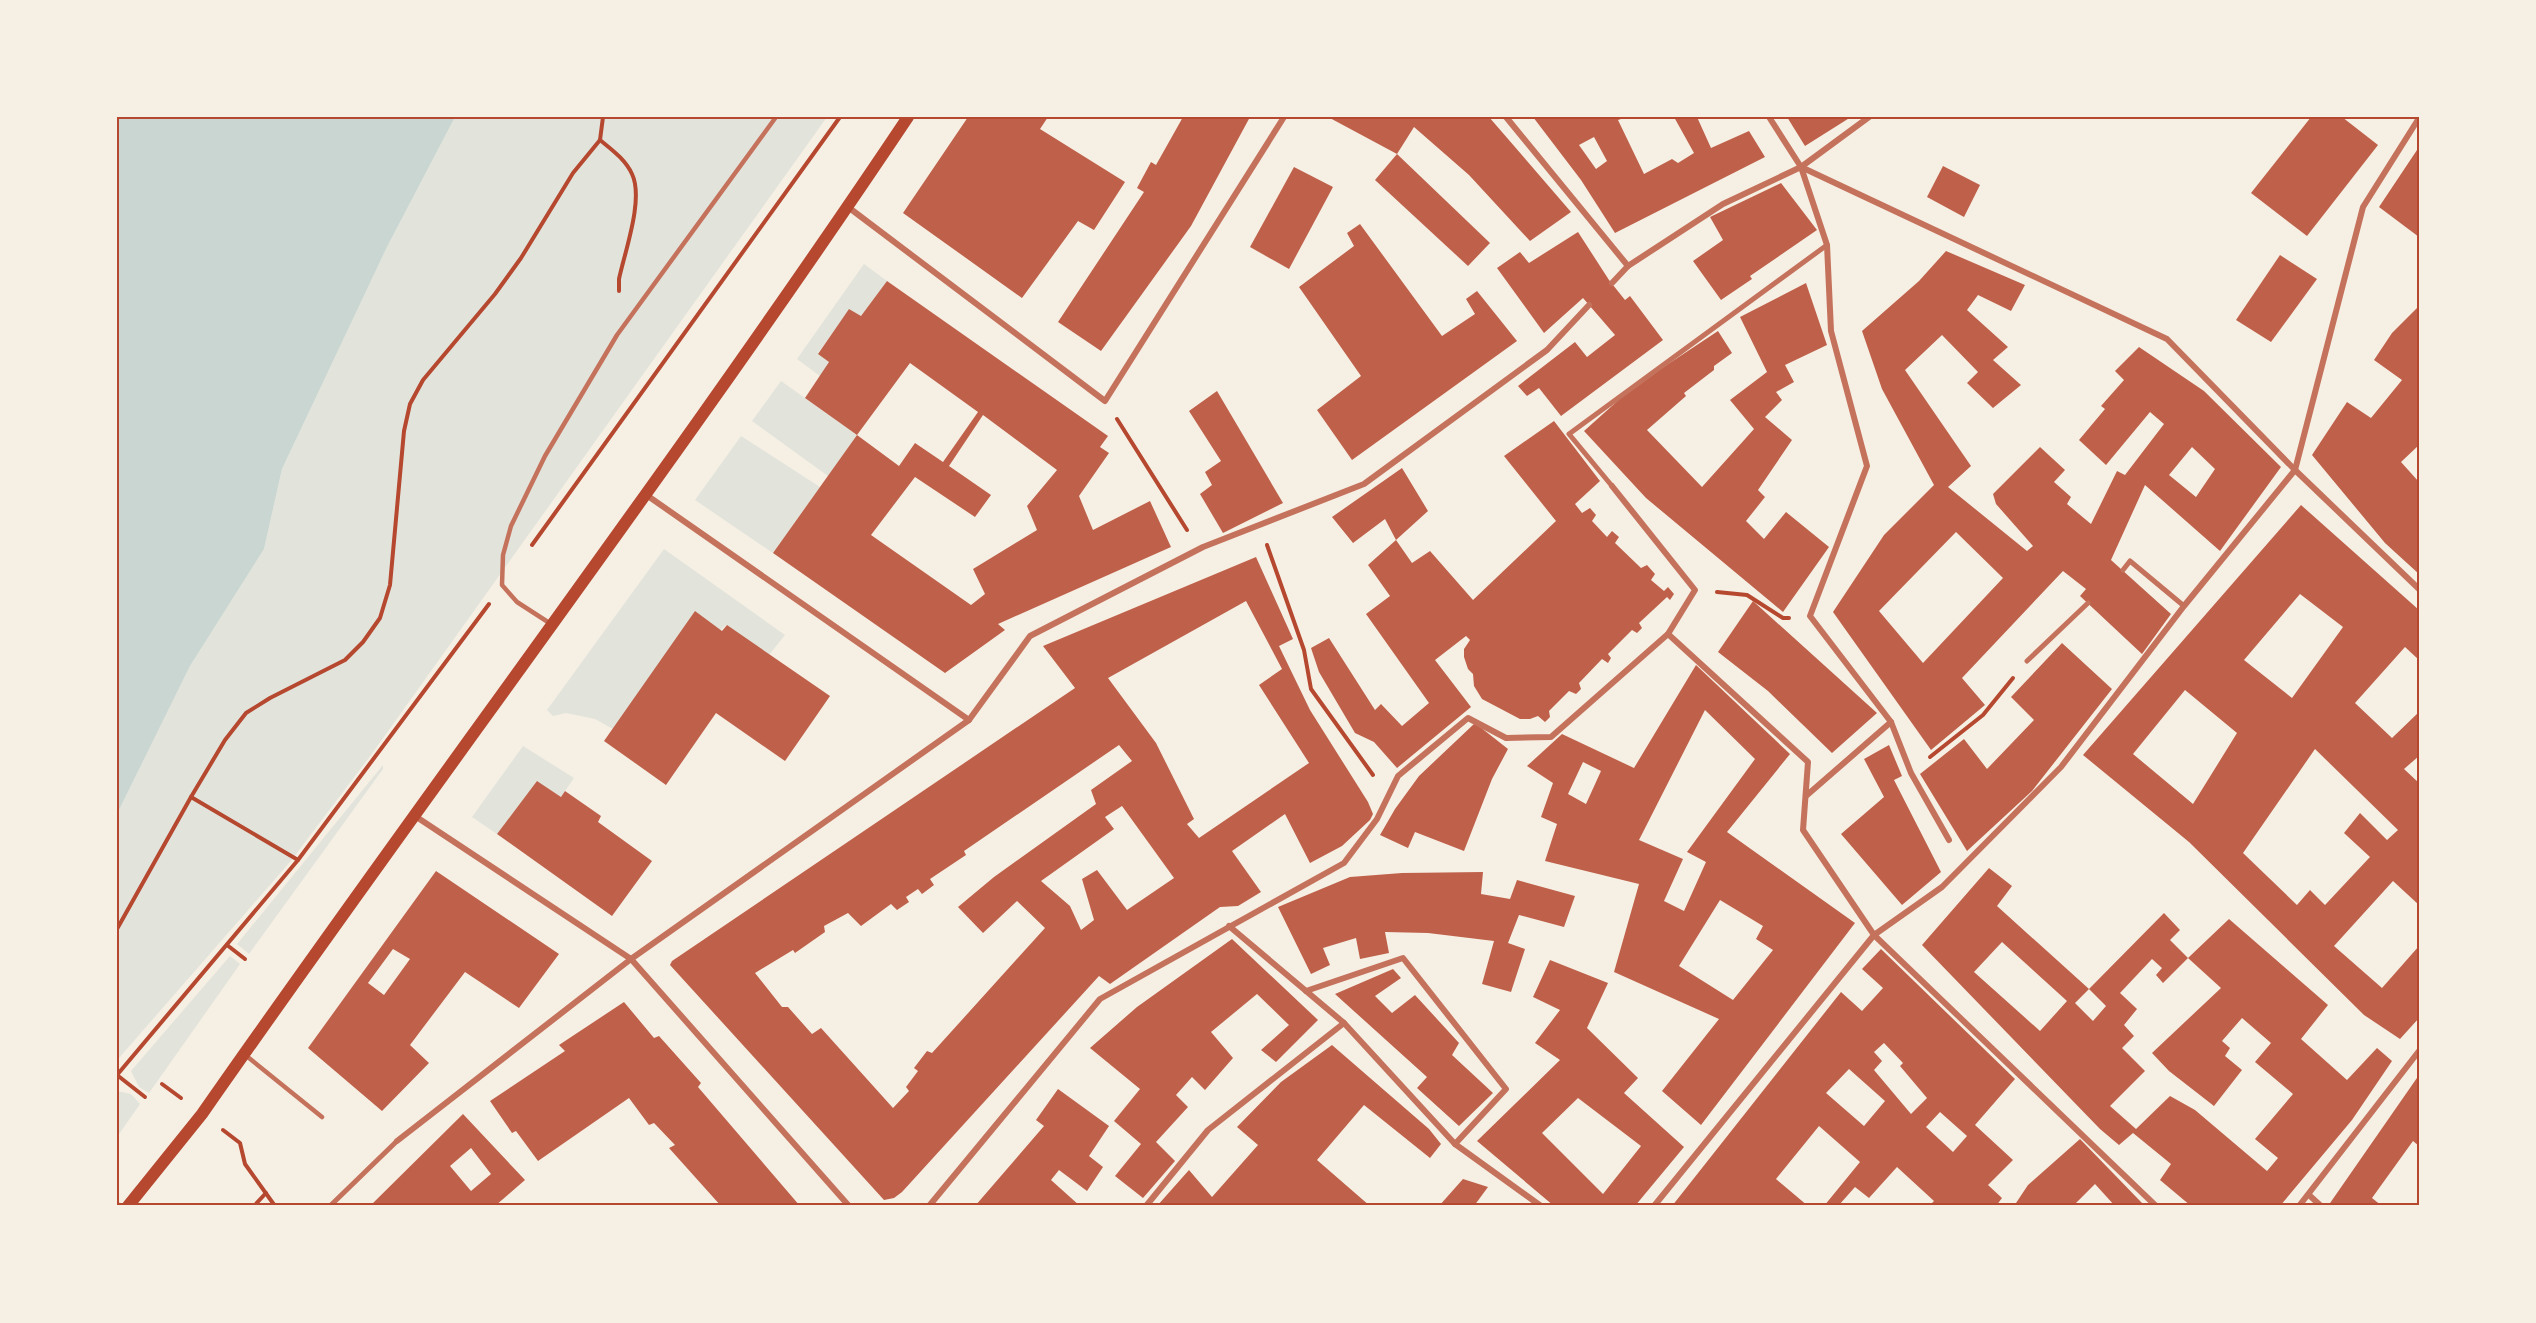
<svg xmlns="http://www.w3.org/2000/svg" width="2536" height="1323" font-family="'PT Serif',serif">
  <rect width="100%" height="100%" fill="#f6efe4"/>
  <g fill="#e2e4dc">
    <path d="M455 117H827L371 755 290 862 119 1058 117 1055V814L190 666 264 549 282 469 387 247Z"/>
    <path d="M864 264 887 281 861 316 849 310 818 353 829 362 820 376 797 359Z"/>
    <path d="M781 381 857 435 828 476 752 421Z"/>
    <path d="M741 436 820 487 773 553 695 500Z"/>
    <path d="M664 549 785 635 769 655 726 625 613 729 595 719 566 713 553 716 547 710Z"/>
    <path d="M523 746 574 778 561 797 537 782 497 834 472 817Z"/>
    <path d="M383 765V769L249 954 237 944Z"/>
    <path d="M230 956 240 964 149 1093 139 1087 131 1071Z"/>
    <path d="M117 1091 131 1094 140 1104 117 1137Z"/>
  </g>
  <path fill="#c9d6d2" d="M117 117H455L387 247 282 469 264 549 190 666 117 814Z"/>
  <g fill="#bf614a" fill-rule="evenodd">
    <path d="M968 117H1048L1040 129 1125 182 1094 230 1078 221 1022 298 903 213Z"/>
    <path d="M1183 117H1250L1191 226 1101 351 1058 322 1144 192 1137 188 1151 162 1156 165Z"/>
    <path d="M1328 117H1489L1571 212 1530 241 1469 175 1414 127 1397 154Z"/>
    <path d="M1533 117H1627L1618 120 1644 174 1672 159 1678 163 1694 153 1674 117H1697L1711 148 1749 131 1765 157 1615 233 1581 180ZM1594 137 1607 161 1596 169 1579 145Z"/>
    <path d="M1787 117H1851L1805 146Z"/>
    <path d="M2311 117H2342L2378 145 2307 236 2251 193Z"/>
    <path d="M2419 147V237L2379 207Z"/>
    <path d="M1397 154 1490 243 1468 266 1375 180Z"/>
    <path d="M1943 166 1980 185 1964 217 1927 197Z"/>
    <path d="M1294 167 1333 187 1289 269 1250 247Z"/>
    <path d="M1781 183 1817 230 1750 276 1752 279 1721 300 1693 261 1723 240 1710 217Z"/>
    <path d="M1360 224 1442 336 1475 314 1466 299 1477 291 1517 341 1352 460 1317 410 1361 376 1299 287 1354 246 1347 233Z"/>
    <path d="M1578 232 1609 280 1625 300 1630 296 1663 340 1561 416 1539 388 1527 396 1518 386 1575 342 1587 357 1615 335 1583 298 1544 333 1497 268 1520 252 1529 263Z"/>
    <path d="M1946 251 2025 285 2011 311 1978 295 1967 310 2008 347 1993 360 2021 385 1993 408 1967 383 1978 372 1942 335 1905 370 1971 466 1948 487 2027 551 2033 546 1996 504 1993 494 2040 447 2065 470 2054 482 2071 497 2067 504 2091 524 2117 471 2125 475 2164 424 2150 412 2106 465 2079 440 2105 409 2101 406 2124 380 2115 371 2139 347 2204 391 2281 467 2220 551 2145 485 2111 560 2171 614 2142 654 2080 596 2086 589 2063 571 1962 678 1985 705 1931 750 1833 612 1884 535 1934 485 1882 389 1862 331 1919 281ZM2192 447 2215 469 2196 497 2169 475ZM1956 532 2003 578 1923 663 1879 611Z"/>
    <path d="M2280 255 2317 279 2271 342 2236 320Z"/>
    <path d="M887 281 1108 436 1100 447 1109 453 1079 496 1093 530 1150 501 1171 547 998 624 1005 630 945 673 773 553 857 435 805 398 829 362 818 354 849 309 861 316ZM910 363 978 412 943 462 915 443 899 466 857 435ZM983 415 1057 470 1027 506 1037 530 973 569 985 594 971 605 871 535 915 477 975 517 991 495 949 466Z"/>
    <path d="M1806 283 1827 345 1785 365 1794 382 1776 392 1782 400 1765 417 1792 440 1758 490 1765 497 1746 521 1764 539 1786 512 1829 547 1783 612 1646 498 1584 431 1632 388 1718 331 1732 353 1714 366V370L1684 393 1686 396 1647 430 1702 487 1754 429 1730 400 1767 372 1740 317Z"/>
    <path d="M2419 306V445L2401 462 2419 482V574L2385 543 2312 455 2347 402 2371 418 2402 380 2374 360 2392 333Z"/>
    <path d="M1217 391 1283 503 1223 533 1200 494 1212 485 1205 472 1221 461 1189 411Z"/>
    <path d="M1554 421 1600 481 1575 504 1582 513 1590 508 1596 515 1592 521 1607 537 1612 531 1619 537 1615 543 1641 568 1647 565 1655 574 1651 580 1664 591 1668 587 1674 594 1670 600 1667 597 1639 623 1642 628 1637 633 1632 630 1608 654 1611 658 1608 663 1602 659 1579 683 1581 689 1576 694 1569 691 1549 711 1550 717 1545 722 1538 716 1530 719H1520L1482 699 1474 686 1473 674 1468 669 1464 657V649L1470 640 1466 636 1435 660 1471 707 1397 768 1374 742 1355 733 1319 672 1311 648 1329 638 1375 710 1381 704 1402 726 1429 703 1366 614 1390 596 1368 565 1396 540 1412 563 1430 551 1473 600 1556 521 1504 456Z"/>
    <path d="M1402 468 1428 511 1396 540 1385 519 1353 543 1332 517Z"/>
    <path d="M2301 505 2419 610V660L2405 647 2355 703 2392 738 2419 712V756L2404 769 2419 783V905L2393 881 2334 946 2382 988 2419 946V1018L2400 1039 2364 1015 2189 842 2083 755ZM2300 594 2343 627 2292 698 2244 660ZM2185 690 2237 733 2193 804 2133 754ZM2315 749 2398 830 2387 840 2360 813 2344 833 2370 857 2325 905 2310 890 2297 905 2243 853Z"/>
    <path d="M1256 557 1293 639 1279 646 1310 710 1368 802 1373 814 1370 820 1342 846 1310 863 1285 814 1232 851 1261 892 1238 906 1220 907 1110 984 1099 976 902 1192 894 1198 884 1200 670 965 672 961 1075 688 1043 646ZM1246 601 1282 669 1259 685 1309 763 1199 838 1187 824 1194 819 1156 743 1108 678ZM1119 745 1132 761 1091 790 1096 804 994 877 958 907 983 933 1017 901 1045 928 932 1053 927 1051 914 1068 918 1071 906 1087 909 1091 893 1108 821 1028 812 1034 788 1007H782L755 973 793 950 795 953 825 932 824 926 848 913 861 926 891 904 897 910 909 902 906 897 918 889 922 894 934 885 930 879 966 855 964 851ZM1122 806 1174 878 1127 910 1097 870 1082 879 1094 920 1081 930 1070 906 1041 881 1114 829 1105 817Z"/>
    <path d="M1753 601 1877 713 1832 753 1768 691 1718 652Z"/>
    <path d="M695 611 722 631 727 625 830 696 785 761 716 713 666 785 604 741Z"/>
    <path d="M2062 643 2112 689 2032 791 1967 851 1920 774 1964 739 1987 769 2034 720 2011 697Z"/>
    <path d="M1696 665 1790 754 1727 832 1855 923 1701 1125 1662 1091 1719 1019 1614 972 1639 884 1545 861 1557 824 1541 817 1553 783 1527 766 1562 734 1634 768ZM1705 710 1755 759 1687 852 1706 862 1684 911 1664 901 1683 859 1639 840ZM1583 762 1601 771 1586 804 1568 794ZM1720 900 1763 926 1756 939 1773 950 1733 1000 1679 966Z"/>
    <path d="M1475 723 1508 749 1492 779 1464 851 1415 832 1408 848 1380 835 1395 809 1419 776Z"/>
    <path d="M1889 745 1902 776 1894 780 1941 872 1902 905 1841 834 1884 797 1864 759Z"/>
    <path d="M537 781 561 797 565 791 601 816 598 822 652 861 612 916 497 834Z"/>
    <path d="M1989 868 2012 886 1997 906 2089 989 2075 1003 2093 1021 2106 1006 2089 989 2164 913 2180 930 2170 940 2188 958 2163 983 2156 975 2162 968 2152 959 2120 993 2137 1009 2124 1025 2134 1036 2122 1048 2145 1071 2110 1106 2136 1129 2170 1096 2195 1110 2267 1171 2278 1158 2255 1139 2293 1094 2255 1062 2271 1043 2242 1018 2222 1041 2230 1048 2225 1056 2242 1070 2214 1106 2169 1071 2152 1053 2221 988 2188 958 2229 919 2328 1005 2301 1039 2347 1080 2377 1048 2392 1061 2352 1120 2280 1206H2191L2160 1180 2171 1164 2133 1133 2119 1145 2100 1129 1922 945ZM2002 942 2067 1001 2040 1031 1974 972Z"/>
    <path d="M436 871 559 954 519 1008 465 972 410 1045 429 1063 382 1111 308 1048ZM393 949 410 959 384 995 368 983Z"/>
    <path d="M1483 872 1481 894 1510 899 1517 880 1575 896 1564 927 1519 915 1508 943 1525 949 1511 992 1482 984 1494 941 1428 933 1385 932 1389 953 1360 959 1356 938 1323 948 1330 965 1311 974 1278 907 1350 877 1402 873Z"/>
    <path d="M1232 939 1318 1020 1276 1062 1261 1050 1289 1025 1257 994 1211 1032 1233 1058 1205 1090 1192 1077 1176 1095 1188 1107 1156 1142 1175 1161 1143 1198 1115 1176 1141 1144 1114 1121 1140 1089 1090 1048 1137 1007Z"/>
    <path d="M1881 949 2015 1079 1975 1125 2013 1160 1988 1185 2002 1198 1996 1206H1929L1934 1201 1897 1167 1869 1198 1855 1187 1839 1205 1841 1206H1824L1860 1162 1819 1126 1776 1179 1808 1206H1672L1841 992 1862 1011 1883 988 1862 969ZM1884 1043 1903 1063 1900 1066 1927 1098 1911 1114 1874 1070 1882 1061 1874 1052ZM1849 1069 1885 1101 1864 1126 1826 1093ZM1940 1112 1967 1136 1953 1152 1926 1127Z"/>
    <path d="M1550 960 1608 983 1587 1028 1638 1078 1624 1093 1684 1147 1635 1206H1554L1477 1141 1560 1060 1535 1043 1560 1010 1533 997ZM1578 1098 1641 1146 1603 1194 1542 1133Z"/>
    <path d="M1393 969 1401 978 1375 996 1392 1013 1415 995 1459 1043 1452 1055 1493 1093 1459 1126 1417 1088 1427 1077 1335 994Z"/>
    <path d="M624 1002 654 1038 659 1036 701 1083 698 1087 800 1206H721L669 1148 675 1145 654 1123 649 1125 629 1098 538 1161 516 1131 512 1133 490 1101 565 1051 559 1045Z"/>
    <path d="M1332 1045 1429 1129 1441 1144 1430 1158 1364 1105 1317 1160 1370 1206H1157L1189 1170 1212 1197 1258 1145 1237 1127 1281 1082Z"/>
    <path d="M2419 1075V1146L2413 1141 2372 1198 2382 1206H2328Z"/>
    <path d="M1058 1089 1109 1126 1089 1156 1103 1167 1087 1191 1059 1170 1051 1180 1080 1206H975L1044 1126 1036 1120Z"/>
    <path d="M463 1114 525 1180 495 1206H370ZM471 1148 491 1174 471 1191 450 1166Z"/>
    <path d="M2080 1139 2142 1203 2139 1206H2115L2095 1184 2073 1206H2014L2028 1185Z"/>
    <path d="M1463 1179 1488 1187 1474 1206H1439Z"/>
  </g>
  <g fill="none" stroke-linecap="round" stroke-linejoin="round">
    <g stroke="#b5482f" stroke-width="4">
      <path d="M600 140C612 150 625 159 632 174 644 199 625 251 619 279V291"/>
      <path d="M1117 419 1187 530"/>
      <path d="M532 545 840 117"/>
      <path d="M1267 545 1304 650 1311 689 1373 775"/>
      <path d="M1717 592 1747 595 1783 618H1789"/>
      <path d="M1930 757 1983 715 2013 678"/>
      <path d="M191 797 298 860"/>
      <path d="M117 929 191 797 225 740 246 713 270 698 345 660 363 642 380 618 390 585 404 431 410 404 423 380 495 294 521 258 573 173 600 140 603 117"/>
      <path d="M227 945 245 959"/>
      <path d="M117 1075 298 860 489 604"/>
      <path d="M117 1075 145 1097"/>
      <path d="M162 1084 181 1098"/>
      <path d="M223 1130 240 1143 245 1164 275 1206"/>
      <path d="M254 1206 266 1193"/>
    </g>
    <g stroke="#c5725c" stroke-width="4.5">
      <path d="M551 624 517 602 502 585 503 555 511 526 545 456 617 335 776 117"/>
      <path d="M244 1054 322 1117"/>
    </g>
    <g stroke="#c5725c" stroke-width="5">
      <path d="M1612 486 1569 434 1827 245"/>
      <path d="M2123 570 2130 561 2184 606"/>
      <path d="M2027 661 2088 603"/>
      <path d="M330 1206 397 1141"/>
    </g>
    <g stroke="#c5725c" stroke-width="6">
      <path d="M1506 117 1628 266"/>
      <path d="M1769 117 1801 167 1827 245 1831 331 1867 466 1810 616 1891 722 1911 773 1949 840"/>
      <path d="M1801 167 2167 339 2295 470 2419 589"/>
      <path d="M848 207 1105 401 1284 117"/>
      <path d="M1612 283 1628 266 1723 204 1801 167 1869 117"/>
      <path d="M645 494 969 720"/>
      <path d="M1668 634 1808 762 1803 830 1874 935 2156 1206"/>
      <path d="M1806 796 1891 722"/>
      <path d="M415 816 631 959 849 1206"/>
      <path d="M1229 926 1344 1023 1455 1144 1541 1206"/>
      <path d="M1306 991 1403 958 1506 1089 1455 1144"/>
      <path d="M397 1141 631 959 969 720 1030 636 1203 547 1364 484 1547 350 1589 305"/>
      <path d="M2309 1195 2321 1206"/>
      <path d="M117 1205 120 1206"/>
      <path d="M929 1206 1100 999 1344 863 1377 819 1398 776 1468 718 1506 738 1551 737 1668 634 1695 590 1612 486"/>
      <path d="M1146 1206 1208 1130 1344 1023"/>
      <path d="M1654 1206 1874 935 1942 887 2061 767 2184 606 2295 470 2363 207 2419 118"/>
      <path d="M2299 1206 2419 1051"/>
    </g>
    <path stroke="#b5482f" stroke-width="12" d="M128 1206 202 1114C435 780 682 455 908 117"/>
  </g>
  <rect width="2536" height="1323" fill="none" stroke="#f6efe4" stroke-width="237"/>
  <rect x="118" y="118" width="2300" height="1086" fill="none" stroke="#b5482f" stroke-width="2"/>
</svg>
